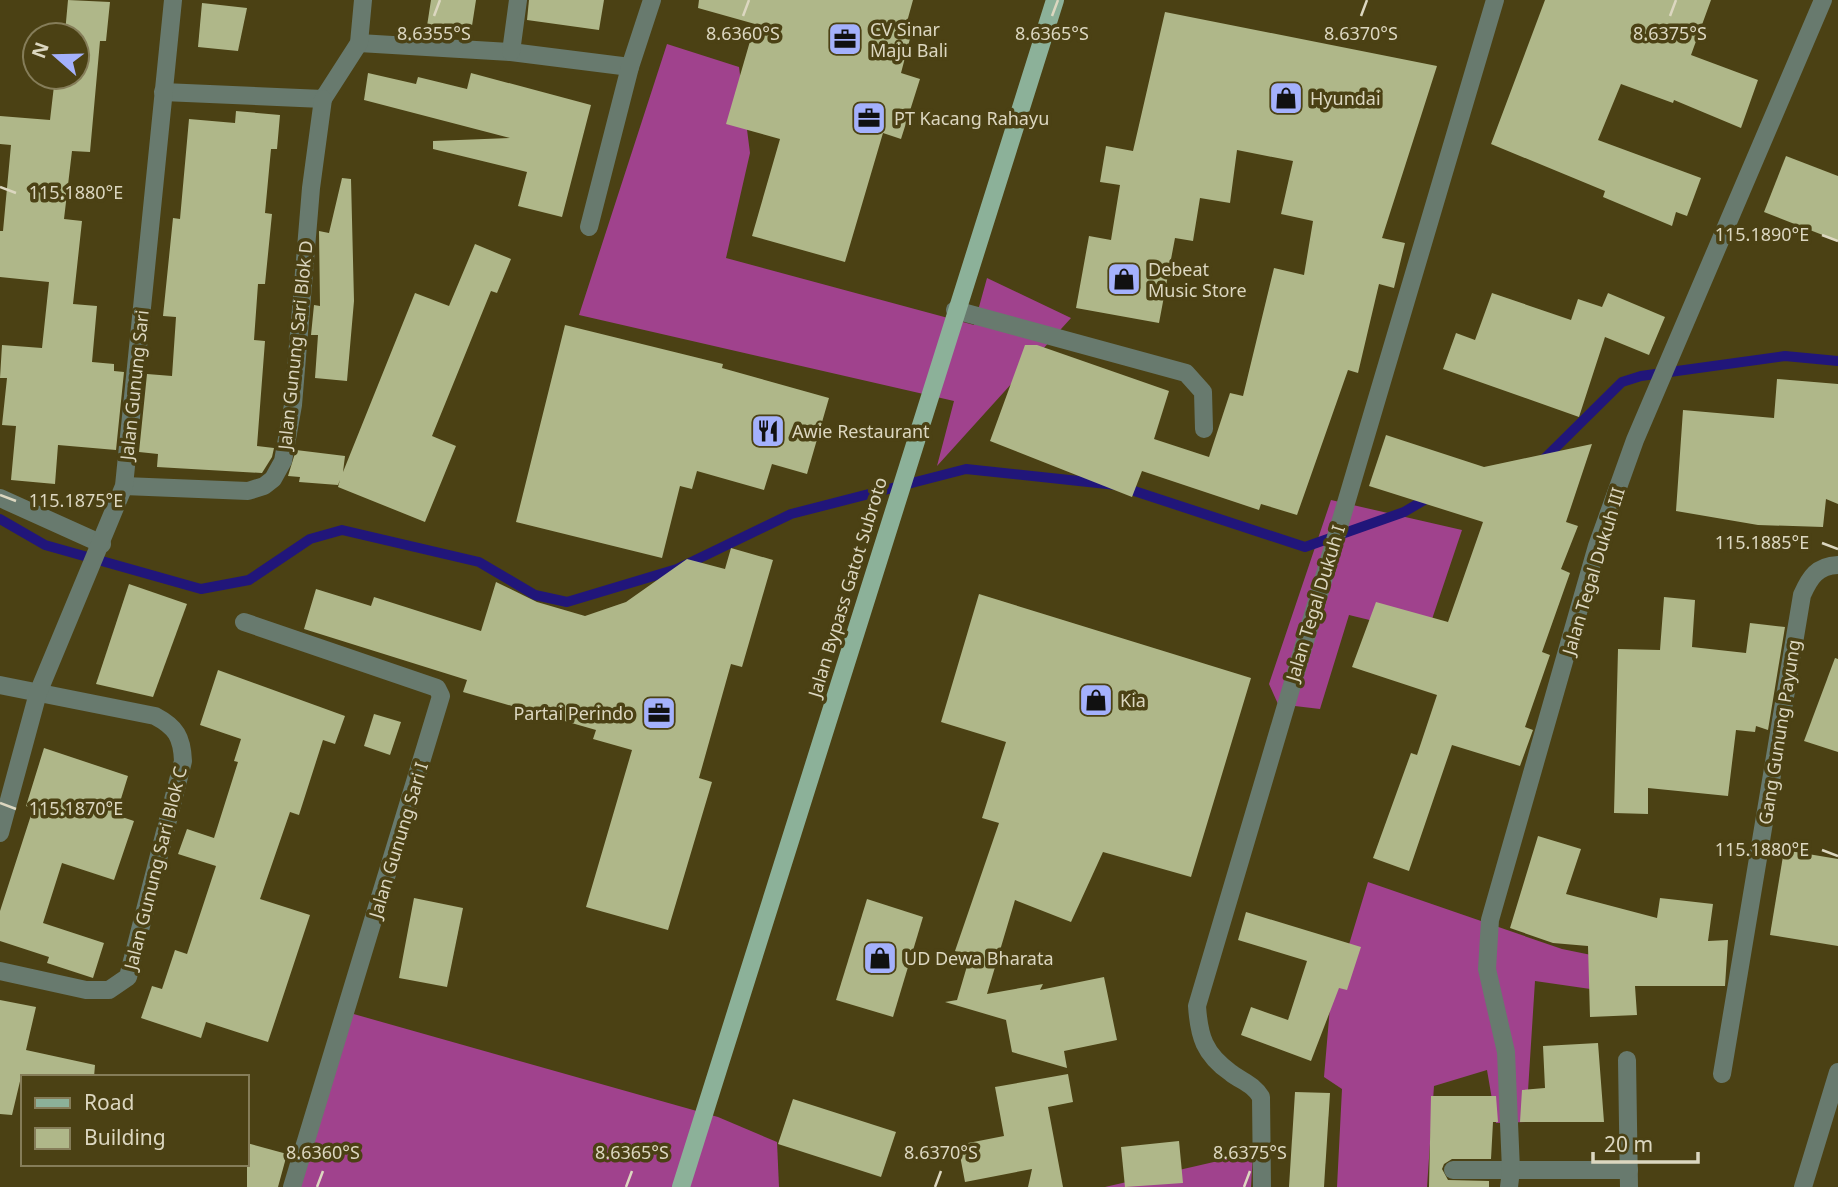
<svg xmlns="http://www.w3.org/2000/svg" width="1838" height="1187" font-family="'Noto Sans',sans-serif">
  <rect width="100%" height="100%" fill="#4b4114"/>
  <g fill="#a0428d">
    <path d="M667 44 739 67 750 153 726 258 974 325 987 278 1071 318 937 466 954 401 579 315Z"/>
    <path d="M1331 500 1462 530 1427 634 1349 615 1320 709 1278 704 1269 684Z"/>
    <path d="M1368 882 1562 949 1606 958 1632 995 1535 981 1526 1122 1496 1123 1487 1070 1434 1086 1427 1187H1337L1342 1089 1324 1077 1330 1007Z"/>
    <path d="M343 1011 718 1117 777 1142 779 1187H294Z"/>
    <path d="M1253 1153 1251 1187H1105Z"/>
  </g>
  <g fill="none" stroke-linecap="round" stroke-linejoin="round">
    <g stroke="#21167a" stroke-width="10">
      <path d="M1541 462 1622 382 1641 376 1785 356 1838 361"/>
      <path d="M0 519 45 545 201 589 249 580 310 539 342 530 479 562 535 595 567 602 677 569 791 514 966 469 1116 485 1305 547 1404 512 1431 496"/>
    </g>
  </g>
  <g fill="#afb789">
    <path d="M68 0 110 2 106 41H100L90 152 72 151 64 219 82 221 73 304 97 306 92 362 114 364V371L124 372 116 450 58 445 55 484 11 480 16 426 2 425 7 378H0L2 345 42 348 49 282 0 277V231H3L11 145 0 144V116L50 120 55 77H77V35H59L65 33Z"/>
    <path d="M431 0H476L471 32 427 26Z"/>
    <path d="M529 0H604L599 30 527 20Z"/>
    <path d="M699 0H913L905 29 912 31 901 73 920 79 901 139 883 133 845 262 752 236 780 139 726 124 755 24 698 8Z"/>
    <path d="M1545 0H1711L1691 55 1758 80 1741 128 1674 100 1673 103 1621 84 1598 140 1701 178 1687 216 1676 212 1672 226 1603 197 1605 191 1491 144Z"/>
    <path d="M202 3 247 8 238 51 198 47Z"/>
    <path d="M1165 12 1437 66 1382 238 1405 243 1394 288 1379 284 1358 373 1348 370 1297 515 1261 504 1259 510 1142 471 1132 497 990 441 1025 345H1037L1169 391 1154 439 1209 457 1230 393 1243 396 1274 268 1304 275 1313 221 1281 214 1293 161 1237 150 1230 203 1200 198 1193 241 1175 238 1159 323 1076 308 1089 236 1111 240 1120 185 1100 182 1106 146 1133 151Z"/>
    <path d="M368 73 416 84 418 77 467 89 471 73 591 105 562 217 518 206 527 172 433 149V141L510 138 364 100Z"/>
    <path d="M236 111 280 115 277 149H271L265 213 272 214 265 284H258L254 340 265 341 257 446 274 448 272 457 262 473 157 467 158 454 139 452 147 374 172 376 176 317 163 316 173 218 180 219 189 119 235 123Z"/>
    <path d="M1786 156 1838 176V241L1764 212Z"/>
    <path d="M342 178 351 179 354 301 347 381 315 378 318 335H311L314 305 320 306 319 231 329 233Z"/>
    <path d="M475 244 511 259 497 293 491 291 432 436 456 446 425 522 338 487 340 480 338 485 299 482 300 477 288 476 296 450 345 456 343 472 415 293 449 306Z"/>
    <path d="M1492 293 1571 320 1578 299 1602 307 1608 293 1665 317 1649 355 1605 337 1579 417 1443 369 1456 333 1475 340Z"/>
    <path d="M565 325 723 364 722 368 829 398 807 474 772 464 764 490 697 471 692 489 680 486 662 558 516 522Z"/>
    <path d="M1777 379 1838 384V504L1826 499 1823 527 1758 525 1676 511 1683 410 1774 418Z"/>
    <path d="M1386 435 1484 467 1592 444 1566 522 1578 526 1561 569 1570 573 1542 652 1550 655 1525 727 1533 730 1520 766 1452 745 1409 871 1373 858 1411 753 1417 755 1437 695 1352 667 1376 602 1448 622 1483 522 1369 486Z"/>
    <path d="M731 548 773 560 742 667 731 664 699 778 712 782 668 930 586 907 632 750 593 739 596 730 463 692 467 680 304 629 316 589 371 606 374 597 481 631 496 582 537 602 585 616 626 602 687 559 725 569Z"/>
    <path d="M129 584 187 604 153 697 96 684Z"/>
    <path d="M979 594 1251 678 1191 877 1103 852 1071 922 1015 900 987 994 1043 984 1040 990 1104 977 1117 1040 1064 1051 1067 1068 1012 1052 1006 1020 945 1002 957 1000 970 956 955 951 999 823 982 818 1006 742 941 722Z"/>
    <path d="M1664 597 1695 600 1692 647 1746 653 1750 623 1785 627 1768 730 1756 726 1755 732 1736 730 1728 796 1648 788V814L1614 813 1618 649 1660 650Z"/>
    <path d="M1835 658 1838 659V752L1804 741Z"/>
    <path d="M218 670 345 716 335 744 323 740 299 815 290 812 260 899 310 915 268 1042 206 1022 201 1038 141 1018 152 986 162 989 175 950 187 954 216 866 178 854 187 829 214 838 238 762 234 761 241 739 200 725Z"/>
    <path d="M374 714 401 722 390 755 364 746Z"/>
    <path d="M44 748 128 776 116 815 134 821 114 880 62 863 43 923 104 943 93 978 47 963 49 957 0 941V911L33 809 26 806Z"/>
    <path d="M1538 836 1581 849 1566 894 1657 918 1660 898 1713 904 1708 941 1728 940 1725 986H1635L1637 1015 1590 1017 1588 946 1553 943 1510 928Z"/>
    <path d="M1784 850 1838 859V946L1770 935Z"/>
    <path d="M414 898 463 908 447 987 399 978Z"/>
    <path d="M867 899 923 917 893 1017 836 1000Z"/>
    <path d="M1246 912 1361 947 1347 990 1339 988 1311 1061 1241 1035 1251 1007 1288 1020 1307 961 1238 940Z"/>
    <path d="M0 1000 36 1007 26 1050 95 1065 94 1077H21L12 1115 0 1114Z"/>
    <path d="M1598 1043 1604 1122H1520L1522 1090 1545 1088 1543 1046Z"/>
    <path d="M1068 1074 1073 1102 1048 1107 1063 1187H1028L1032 1169 965 1182 958 1145 1004 1136 995 1087Z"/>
    <path d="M1295 1092 1330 1093 1324 1187H1289Z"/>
    <path d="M1431 1096H1496L1498 1122H1493L1491 1159H1452L1444 1164 1442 1169 1448 1180 1489 1181V1187H1429Z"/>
    <path d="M793 1099 896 1132 881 1177 778 1144Z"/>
    <path d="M1179 1141 1183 1183 1125 1187 1121 1147Z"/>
    <path d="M247 1143 287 1154 278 1187H247Z"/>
  </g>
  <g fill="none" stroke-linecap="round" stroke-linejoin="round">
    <g stroke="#687a6e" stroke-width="18">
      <path d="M359 43 511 52 630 67"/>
      <path d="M511 52 518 0"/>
      <path d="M163 92 323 99 359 43 363 0"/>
      <path d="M589 227 630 67 652 0"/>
      <path d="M955 310 1186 373 1203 392 1204 429"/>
      <path d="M124 486 248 491 264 486 273 479 283 461 293 405 311 188 323 99"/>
      <path d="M0 498 102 544"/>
      <path d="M244 622 437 688 441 696 292 1187"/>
      <path d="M0 685 155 716C176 727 182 737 183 761L128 977 109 990H86L0 971"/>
      <path d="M0 833 38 693 124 486 173 0"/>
      <path d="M1627 1060 1629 1187"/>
      <path d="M1722 1074 1802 595C1810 577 1817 566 1838 565"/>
      <path d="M1453 1170H1629"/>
      <path d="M1262 1187 1261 1097C1253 1084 1243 1082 1231 1073 1204 1054 1199 1036 1197 1006L1495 0"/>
      <path d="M1509 1187 1511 1170 1506 1052 1487 969 1490 920 1597 546 1635 440 1823 0"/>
      <path d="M1803 1187 1838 1072"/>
    </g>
    <path stroke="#8cb199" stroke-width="18" d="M681 1187 1055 0"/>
  </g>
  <path fill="none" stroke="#dcd7c0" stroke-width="2.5" d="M434 16 440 0M743 16 749 0M1052 16 1058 0M1361 16 1367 0M1670 16 1676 0M0 187 16 193M1822 235 1838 241M0 495 16 501M1822 543 1838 549M0 803 16 809M1822 850 1838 856M317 1187 323 1171M626 1187 632 1171M935 1187 941 1171M1244 1187 1250 1171"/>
  <defs>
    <g id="office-square" transform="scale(1.75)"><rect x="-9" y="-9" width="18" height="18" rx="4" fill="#a4b1fc" stroke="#4b4114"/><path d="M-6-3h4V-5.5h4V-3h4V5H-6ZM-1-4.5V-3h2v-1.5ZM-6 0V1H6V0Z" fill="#111"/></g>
    <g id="shop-square" transform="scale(1.75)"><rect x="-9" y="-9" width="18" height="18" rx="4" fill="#a4b1fc" stroke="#4b4114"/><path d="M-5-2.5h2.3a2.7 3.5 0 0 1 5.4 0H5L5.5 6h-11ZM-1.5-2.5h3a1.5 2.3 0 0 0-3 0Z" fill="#111"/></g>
    <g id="restaurant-square" transform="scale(1.75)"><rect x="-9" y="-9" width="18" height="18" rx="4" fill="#a4b1fc" stroke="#4b4114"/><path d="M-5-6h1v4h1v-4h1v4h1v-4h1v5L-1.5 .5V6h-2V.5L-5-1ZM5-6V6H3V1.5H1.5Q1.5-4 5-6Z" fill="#111"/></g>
  </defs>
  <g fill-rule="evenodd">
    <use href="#office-square" x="845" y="39"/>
    <use href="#shop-square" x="1286" y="98"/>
    <use href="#office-square" x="869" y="118"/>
    <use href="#shop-square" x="1124" y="279"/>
    <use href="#restaurant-square" x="768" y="431"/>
    <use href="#shop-square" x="1096" y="700"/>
    <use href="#office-square" x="659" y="713"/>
    <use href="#shop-square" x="880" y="958"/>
  </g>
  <g text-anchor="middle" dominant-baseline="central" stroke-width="7" stroke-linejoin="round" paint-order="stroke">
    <g font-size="18" fill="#dcd7c0" stroke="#4b4114" text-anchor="start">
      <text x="870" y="29">CV Sinar<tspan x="870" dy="21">Maju Bali</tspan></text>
      <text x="1310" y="98">Hyundai</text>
      <text x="894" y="118">PT Kacang Rahayu</text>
      <text x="1148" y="269">Debeat<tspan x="1148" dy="21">Music Store</tspan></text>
      <text x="792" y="431">Awie Restaurant</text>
      <text x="1120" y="700">Kia</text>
      <text x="634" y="713" text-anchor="end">Partai Perindo</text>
      <text x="904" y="958">UD Dewa Bharata</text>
    </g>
    <g font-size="18" fill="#dcd7c0" stroke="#4b4114">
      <text transform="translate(295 345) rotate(-84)">Jalan Gunung Sari Blok D</text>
      <text transform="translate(134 385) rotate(-84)">Jalan Gunung Sari</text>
      <text transform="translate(1593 571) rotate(-73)">Jalan Tegal Dukuh III</text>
      <text transform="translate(847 587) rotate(-73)">Jalan Bypass Gatot Subroto</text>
      <text transform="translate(1315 603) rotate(-73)">Jalan Tegal Dukuh I</text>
      <text transform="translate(1779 732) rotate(-81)">Gang Gunung Payung</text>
      <text transform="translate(398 840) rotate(-73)">Jalan Gunung Sari I</text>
      <text transform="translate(155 868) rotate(-76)">Jalan Gunung Sari Blok C</text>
    </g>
  </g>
  <g font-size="18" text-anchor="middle" fill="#dcd7c0" stroke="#4b4114" stroke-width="7" stroke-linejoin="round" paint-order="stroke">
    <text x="434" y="40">8.6355°S</text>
    <text x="743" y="40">8.6360°S</text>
    <text x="1052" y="40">8.6365°S</text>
    <text x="1361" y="40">8.6370°S</text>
    <text x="1670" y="40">8.6375°S</text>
    <text x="76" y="199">115.1880°E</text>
    <text x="1762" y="241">115.1890°E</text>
    <text x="76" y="507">115.1875°E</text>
    <text x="1762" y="549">115.1885°E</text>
    <text x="76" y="815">115.1870°E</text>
    <text x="1762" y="856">115.1880°E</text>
    <text x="323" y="1159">8.6360°S</text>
    <text x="632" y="1159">8.6365°S</text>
    <text x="941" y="1159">8.6370°S</text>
    <text x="1250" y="1159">8.6375°S</text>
  </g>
  <rect x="21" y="1075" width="228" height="91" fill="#4b4114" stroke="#857d59" stroke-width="2"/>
  <rect x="35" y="1098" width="35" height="10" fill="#8cb199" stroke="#857d59" stroke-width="2"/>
  <text x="84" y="1110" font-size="21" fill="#dcd7c0">Road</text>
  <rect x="35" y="1128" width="35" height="21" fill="#afb789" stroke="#857d59" stroke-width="2"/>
  <text x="84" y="1145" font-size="21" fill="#dcd7c0">Building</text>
  <g transform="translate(56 56) rotate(290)"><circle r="33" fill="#4b4114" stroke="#857d59" stroke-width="2"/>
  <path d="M0-5L12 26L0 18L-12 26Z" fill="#a4b1fc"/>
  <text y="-10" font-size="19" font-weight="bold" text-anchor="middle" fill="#dcd7c0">N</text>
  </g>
  <path d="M1593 1152v10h105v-10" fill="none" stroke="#dcd7c0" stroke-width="3.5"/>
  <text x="1604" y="1152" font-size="21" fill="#dcd7c0" stroke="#4b4114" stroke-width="5" paint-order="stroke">20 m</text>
</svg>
